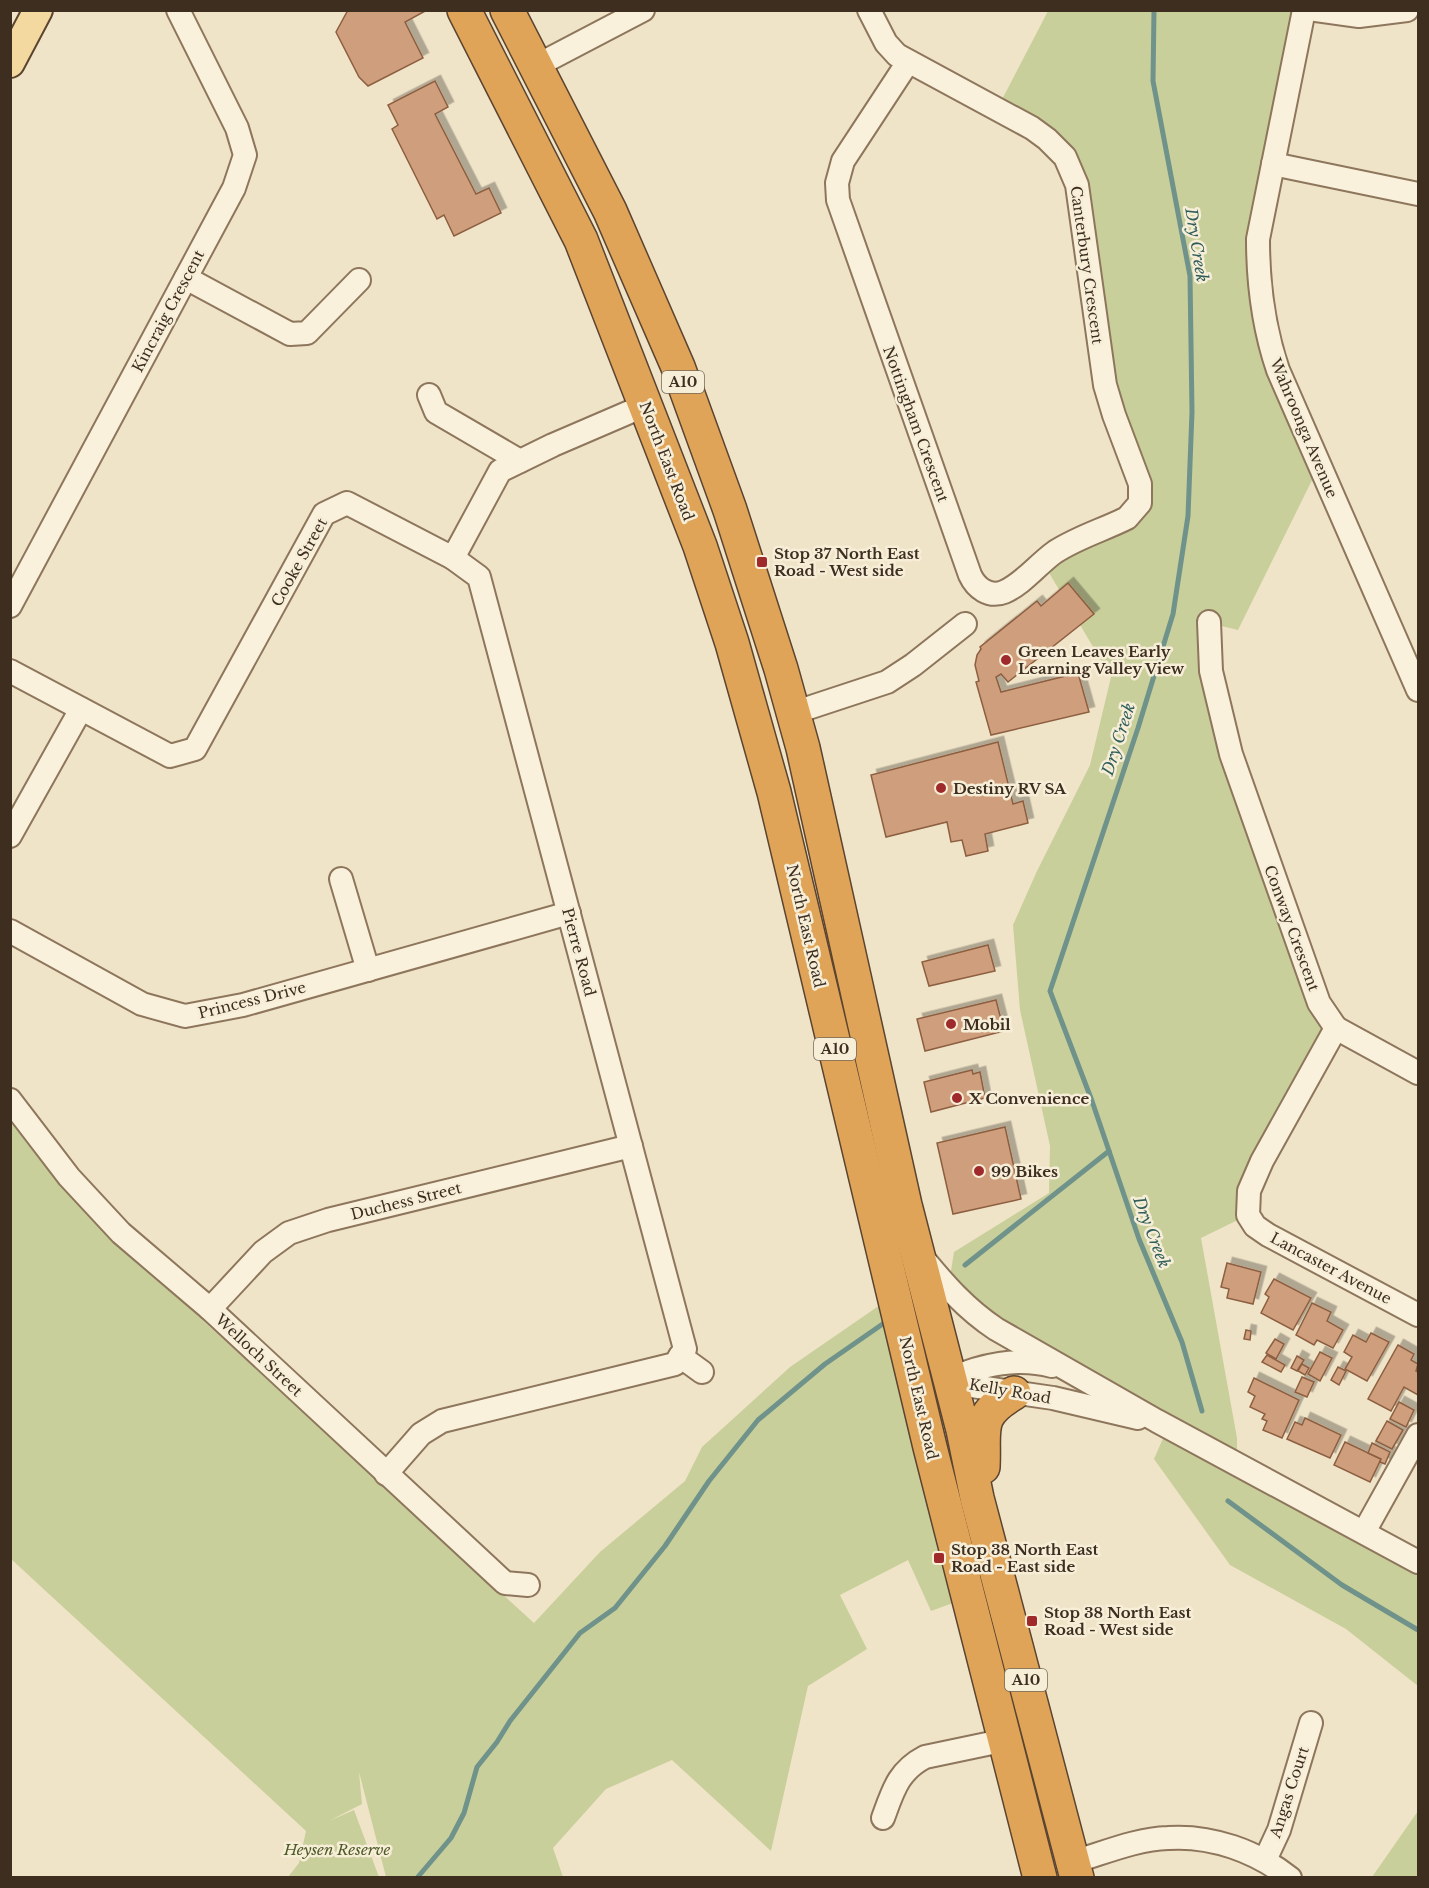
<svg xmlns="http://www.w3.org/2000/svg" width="1429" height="1888" font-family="'Libre Baskerville',serif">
  <defs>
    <filter id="shadow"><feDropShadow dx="5.5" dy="-5.5" stdDeviation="0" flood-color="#0004"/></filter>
  </defs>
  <rect width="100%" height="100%" fill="#f0e4c8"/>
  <g fill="#c9cf9b">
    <path d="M1048 11H1304L1273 164 1263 305 1320 464 1238 630 1209 623 1210 658 1329 1019 1248 1215 1201 1238 1237 1438V1463L1418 1562V1686L1346 1629 1230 1565 1154 1459 1168 1427 948 1290 954 1252 1049 1193 1050 1146 1020 1010 1013 925 1037 871 1090 765 1111 677 1042 561 1135 511 1132 461 1074 175 997 109Z"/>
    <path d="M10 1116 95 1222 534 1623 600 1552 685 1481 702 1447 790 1367 880 1305 953 1603 931 1611 908 1560 840 1595 867 1649 808 1686 771 1851 672 1760 606 1789 553 1848 563 1877H386L359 1772 362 1804 329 1821 354 1810 379 1877H288L299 1863 306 1831 11 1559Z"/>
    <path d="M1418 1811V1877H1372Z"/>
  </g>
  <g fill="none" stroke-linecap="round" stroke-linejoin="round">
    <g stroke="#6f938a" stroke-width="5">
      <path d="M1154 10 1153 81 1190 276 1192 412 1188 516 1173 614 1138 728 1050 991 1092 1101 1139 1239 1182 1342 1202 1411"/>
      <path d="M965 1265 1109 1151"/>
      <path d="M1228 1501 1342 1585 1418 1630"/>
      <path d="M417 1878 451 1838 464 1813 477 1767 497 1742 510 1721 580 1633 615 1608 665 1546 709 1481 758 1420 825 1364 887 1321"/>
    </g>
  </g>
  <g fill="#cf9f7d" stroke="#8d5f41" stroke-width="1.5" filter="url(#shadow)">
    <path d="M348 10H427L405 22 423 58 368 86 359 77 336 32Z"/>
    <path d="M435 81 448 107 435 114 476 194 489 188 501 213 454 236 444 215 437 219 392 129 398 125 388 105Z"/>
    <path d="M1068 583 1094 614 1008 682 1001 674 996 677 1001 692 1078 673 1089 712 991 735 976 682 979 681 975 665 977 655 981 649 980 647 1037 601 1041 606Z"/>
    <path d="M998 742 1013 804 1023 801 1028 823 985 834 988 851 966 856 962 840 951 842 947 822 886 837 871 775Z"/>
    <path d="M988 945 995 971 929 986 922 962Z"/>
    <path d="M996 1000 1004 1031 925 1051 917 1019Z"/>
    <path d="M972 1070 973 1074 980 1072 985 1098 931 1112 924 1082Z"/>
    <path d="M1005 1127 1021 1199 953 1214 937 1143Z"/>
    <path d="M1227 1263 1261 1272 1253 1304 1227 1298 1229 1289 1221 1287Z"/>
    <path d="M1274 1279 1311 1298 1293 1330 1261 1313 1269 1297 1265 1294Z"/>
    <path d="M1312 1303 1331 1312 1327 1321 1343 1330 1333 1348 1317 1340 1314 1345 1296 1335Z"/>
    <path d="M1246 1330 1251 1331 1250 1340 1244 1339Z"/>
    <path d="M1371 1333 1389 1342 1367 1381 1345 1369 1352 1357 1344 1352 1353 1335 1366 1342Z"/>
    <path d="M1275 1339 1284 1344 1276 1359 1266 1353Z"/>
    <path d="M1398 1345 1414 1354 1411 1360 1418 1364 1416 1371 1418 1372V1395L1404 1387 1391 1411 1368 1399Z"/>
    <path d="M1320 1352 1332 1358 1320 1381 1308 1374Z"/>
    <path d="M1267 1355 1285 1365 1281 1372 1262 1362Z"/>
    <path d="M1297 1356 1304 1360 1297 1371 1291 1368Z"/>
    <path d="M1302 1364 1309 1368 1305 1375 1298 1371Z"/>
    <path d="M1338 1367 1346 1371 1339 1385 1331 1380Z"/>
    <path d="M1302 1377 1314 1382 1307 1397 1295 1392Z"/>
    <path d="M1254 1378 1299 1400 1282 1438 1263 1430 1267 1421 1262 1419 1265 1414 1250 1407 1255 1396 1248 1392Z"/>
    <path d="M1399 1402 1414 1410 1406 1427 1390 1419Z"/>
    <path d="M1305 1418 1341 1435 1330 1458 1287 1439 1295 1422 1302 1425Z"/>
    <path d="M1387 1421 1403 1430 1392 1449 1376 1441Z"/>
    <path d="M1345 1442 1381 1459 1370 1482 1334 1465Z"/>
    <path d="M1372 1443 1390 1452 1385 1464 1380 1462 1381 1459 1368 1453Z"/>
  </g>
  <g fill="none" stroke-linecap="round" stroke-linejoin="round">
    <g stroke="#8d765c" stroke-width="26">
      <g id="minor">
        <path d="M869 10 886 43 897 55 1032 128 1047 139 1065 157 1077 185 1105 385 1114 415 1140 484V503L1127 518C1103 530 1078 537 1055 552 1038 564 1023 584 1004 592 989 598 976 588 970 575L838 200 837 183 843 161 908 62"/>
        <path d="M1304 10 1258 239C1258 283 1264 329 1278 370L1418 690"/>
        <path d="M1316 10 1359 16 1407 10"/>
        <path d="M536 66 643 10"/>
        <path d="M1273 164 1418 194"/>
        <path d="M186 278 290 334 307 333 359 280"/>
        <path d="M429 395 436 412 520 461"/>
        <path d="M10 606 234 188 245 155 237 128 178 10"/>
        <path d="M1209 622 1211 671 1231 754 1319 1003 1336 1028 1262 1161 1249 1191 1248 1215 1255 1226 1268 1235 1418 1315"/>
        <path d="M10 671 170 756 195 749 324 514 347 503 453 558 500 471 553 445 646 405"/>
        <path d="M793 713 887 682 913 665 965 624"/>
        <path d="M10 836 81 709"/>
        <path d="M341 879 368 970"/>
        <path d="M10 931 142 1004 185 1016 243 1005 569 913"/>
        <path d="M1336 1028 1418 1073"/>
        <path d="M10 1100 69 1177 121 1233 210 1309 505 1583 528 1585"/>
        <path d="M922 1257C945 1285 966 1309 996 1329L1157 1421 1418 1562"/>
        <path d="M210 1309 263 1252 289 1233 328 1220 631 1146"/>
        <path d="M680 1356 702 1372"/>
        <path d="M950 1379 972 1386 1053 1398 1138 1418"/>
        <path d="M950 1379C981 1365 1018 1357 1052 1366"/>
        <path d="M386 1474 421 1434 442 1421 675 1364 685 1349 479 577 453 558"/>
        <path d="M1364 1532 1418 1435"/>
        <path d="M883 1818C893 1791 898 1771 925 1757L1006 1740"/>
        <path d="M1265 1860 1279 1830 1311 1723"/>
        <path d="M1073 1862C1104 1853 1136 1839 1168 1838 1211 1835 1256 1851 1290 1878"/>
      </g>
    </g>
    <g stroke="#5b4430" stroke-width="32">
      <path id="major" d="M10 63 38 10"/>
    </g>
    <g stroke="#5b4430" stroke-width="36">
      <g id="highway">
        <path d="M464 10 581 240 700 546 732 643 774 792 930 1447 1040 1878"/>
        <path d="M507 10 610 211 678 367 730 510 781 669 803 748 905 1205 963 1430 977 1498 1077 1878"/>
        <path d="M983 1467C985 1428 975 1416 1014 1393"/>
      </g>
    </g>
    <use href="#minor" stroke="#faf1dc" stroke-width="22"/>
    <use href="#major" stroke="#f3d9a0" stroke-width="28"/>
    <use href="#highway" stroke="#e0a458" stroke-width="33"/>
  </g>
  <g fill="#9e2a2b" stroke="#f7eed8" stroke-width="2">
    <rect x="756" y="556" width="12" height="12" rx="3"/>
    <circle cx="1006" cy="660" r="6"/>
    <circle cx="941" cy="788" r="6"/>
    <circle cx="951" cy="1024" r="6"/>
    <circle cx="957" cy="1098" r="6"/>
    <circle cx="979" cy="1171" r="6"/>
    <rect x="933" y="1552" width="12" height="12" rx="3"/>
    <rect x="1026" y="1615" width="12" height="12" rx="3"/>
  </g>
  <g text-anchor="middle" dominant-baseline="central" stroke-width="5" stroke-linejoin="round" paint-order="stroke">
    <g fill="#f7eed8" stroke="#756857" stroke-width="1.5">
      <rect x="662" y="371" width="42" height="22" rx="4.5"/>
      <rect x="814" y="1038" width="42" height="22" rx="4.5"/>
      <rect x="1005" y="1669" width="42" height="22" rx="4.5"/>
    </g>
    <g font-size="14" font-weight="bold" fill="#3d2e20">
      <text x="683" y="382">A10</text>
      <text x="835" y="1049">A10</text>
      <text x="1026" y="1680">A10</text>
    </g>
    <g font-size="15" fill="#3d2e20" stroke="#f7eed8">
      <text transform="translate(1087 265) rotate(82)">Canterbury Crescent</text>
      <text transform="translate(168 311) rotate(-62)">Kincraig Crescent</text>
      <text transform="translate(916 424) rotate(70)">Nottingham Crescent</text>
      <text transform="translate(1304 428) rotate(67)">Wahroonga Avenue</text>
      <text transform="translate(667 461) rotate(69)">North East Road</text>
      <text transform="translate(299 562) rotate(-61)">Cooke Street</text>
      <text transform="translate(806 926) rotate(77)">North East Road</text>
      <text transform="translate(1292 928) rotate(70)">Conway Crescent</text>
      <text transform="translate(579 952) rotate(75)">Pierre Road</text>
      <text transform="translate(252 1000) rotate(-14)">Princess Drive</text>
      <text transform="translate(406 1201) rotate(-14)">Duchess Street</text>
      <text transform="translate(1331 1268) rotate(28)">Lancaster Avenue</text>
      <text transform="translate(259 1355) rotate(43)">Welloch Street</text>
      <text transform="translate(1010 1391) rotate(10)">Kelly Road</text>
      <text transform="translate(919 1398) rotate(77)">North East Road</text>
      <text transform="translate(1289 1792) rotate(-72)">Angas Court</text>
    </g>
    <g font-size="15" font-weight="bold" fill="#3d2e20" stroke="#f7eed8" text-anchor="start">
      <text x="774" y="553">Stop 37 North East<tspan x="774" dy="17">Road - West side</tspan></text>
      <text x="1018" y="651">Green Leaves Early<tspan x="1018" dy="17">Learning Valley View</tspan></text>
      <text x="953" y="788">Destiny RV SA</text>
      <text x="963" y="1024">Mobil</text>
      <text x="969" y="1098">X Convenience</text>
      <text x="991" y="1171">99 Bikes</text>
      <text x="951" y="1549">Stop 38 North East<tspan x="951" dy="17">Road - East side</tspan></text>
      <text x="1044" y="1612">Stop 38 North East<tspan x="1044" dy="17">Road - West side</tspan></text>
    </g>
    <g font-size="15" font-style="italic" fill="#4d5a26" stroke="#f7eed8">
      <text x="337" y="1849">Heysen Reserve</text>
    </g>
    <g font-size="16" font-style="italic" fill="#2f5d5a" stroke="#f7eed8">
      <text transform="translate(1197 245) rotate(81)">Dry Creek</text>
      <text transform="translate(1118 739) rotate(-72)">Dry Creek</text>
      <text transform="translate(1152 1232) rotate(69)">Dry Creek</text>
    </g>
  </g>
  <rect width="1429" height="1888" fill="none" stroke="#3d2e20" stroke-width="24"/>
</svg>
